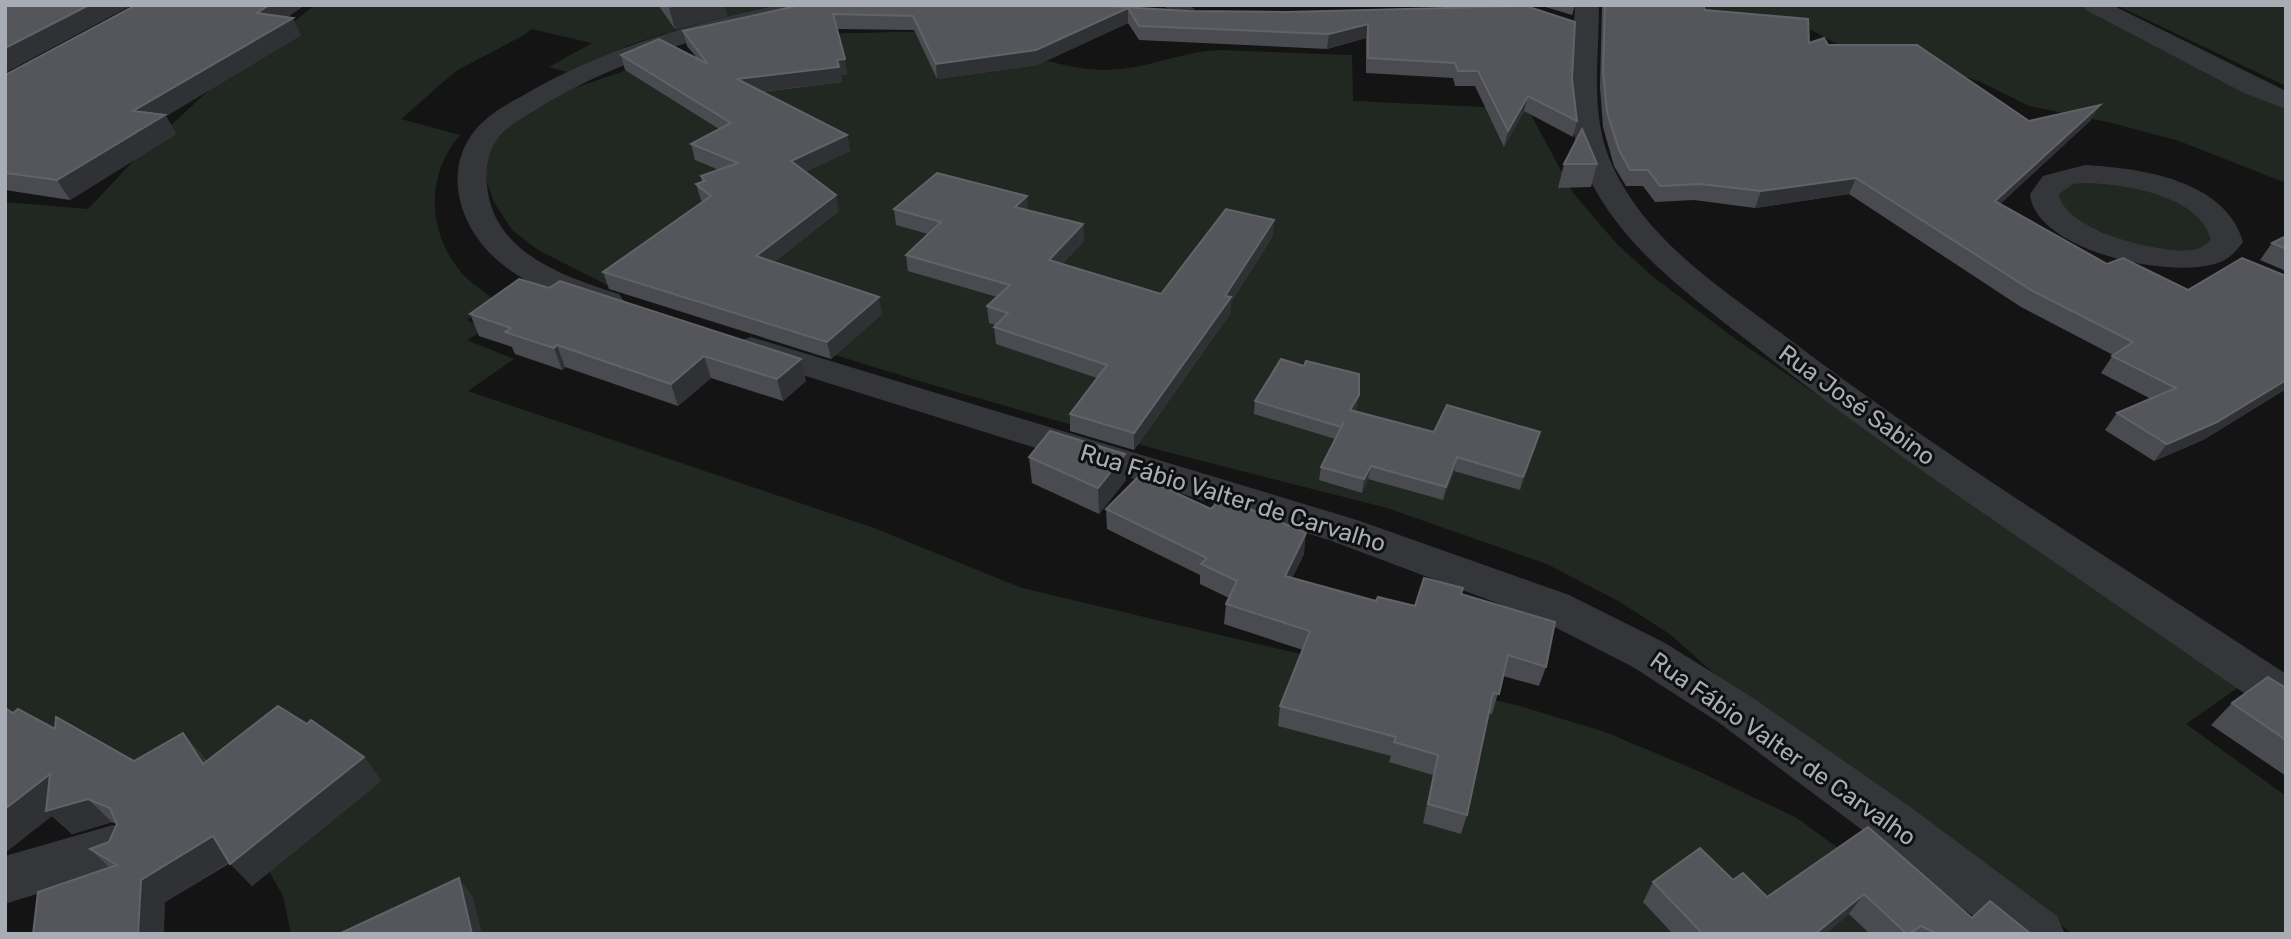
<svg xmlns="http://www.w3.org/2000/svg" width="2291" height="939" font-family="Rubik,sans-serif">
  <rect width="100%" height="100%" fill="#141415"/>
  <g fill="#202821">
    <path d="M315 5H777L660 35 627 46 571 73 549 67 592 43 531 29 524 35 456 71 401 119 460 135C427 173 427 227 457 267 467 281 482 290 495 300L467 320 486 329 467 340 514 359 468 391 874 528 1022 588 1520 706 1605 732 1696 770 1797 818 1910 901 1950 934H291L283 896 250 837 5 775V202L88 209 142 152 222 78Z"/>
    <path d="M1684 5H2078L2286 109V183L2179 141 2112 123 2029 106 1981 82 1954 73 1860 52 1835 43 1802 25 1729 16Z"/>
    <path d="M2116 5H2286V86Z"/>
    <path d="M845 33C877 33 910 30 941 33 995 39 1047 68 1102 70 1142 71 1179 52 1218 50L1352 55 1353 101 1528 109 1573 193 1617 244 1652 276 1734 338 2243 684 2186 724 2286 796V934H2073L1729 687 1671 635 1620 602 1547 564 1387 508 1163 451 936 386 607 285 538 250 512 230 494 202 487 183 486 164 489 147 520 116 569 90 633 68 685 59 730 57Z"/>
    <path d="M2095 178 2182 200 2218 236 2199 252H2152L2067 218 2056 190 2061 186Z"/>
  </g>
  <g fill="none" stroke-linecap="round" stroke-linejoin="round">
    <g fill="#35363a" fill-rule="evenodd">
      <path d="M779 5H830L826 10C801 16 774 20 748 26 677 43 605 68 542 106 526 116 506 126 496 141 485 157 485 180 489 198 502 256 568 278 619 294L624 301 619 308C601 312 585 305 568 299 545 290 521 280 502 264 461 232 440 172 476 129 489 114 507 104 524 95 602 49 690 24 779 5Z"/>
      <path d="M1163 5H1190L1201 16 1197 21H1181Z"/>
      <path d="M1575 5H1599C1599 59 1589 117 1613 167 1647 241 1722 289 1785 336 1945 458 2118 563 2286 674V717L2270 711C2170 642 2070 573 1970 504 1896 453 1824 401 1753 345 1689 295 1617 244 1584 167 1562 116 1573 59 1575 5Z"/>
      <path d="M2082 5H2112L2286 91V109L2244 93 2086 10Z"/>
      <path d="M2085 165C2140 168 2226 180 2243 242 2238 249 2231 257 2223 261 2179 282 2035 252 2030 194L2043 176ZM2085 183C2124 184 2200 195 2211 240 2205 245 2200 249 2192 250 2161 254 2064 231 2059 194L2073 184Z"/>
      <path d="M751 337 1357 520 1569 595 1665 643 1750 696 1909 806 2057 916 2065 934H1996L1873 838 1718 722 1633 667 1539 619 1329 540 739 355 734 348 739 341Z"/>
      <path d="M113 825 131 832 138 848 131 864 5 904V856Z"/>
    </g>
  </g>
  <g fill="#4a4b50">
    <path d="M136 5H305L287 17 301 35 166 116 176 134 70 200 5 190V75Z"/>
    <path d="M658 5H724L727 16 675 29Z"/>
    <path d="M801 5H1089L1189 11 1286 12 1526 6 1572 79 1577 121 1573 137 1524 111 1504 147 1475 86H1455L1453 78 1366 73V38L1327 49 1139 40 1128 23 1037 65 937 79 914 30 837 29 847 74 841 75 842 82 762 92 847 135 850 151 805 172 839 211 774 262 882 314 831 359 609 289 603 272 703 202 701 200 696 184 702 182 701 176 719 170 695 160 691 144 719 129 625 70 621 55 697 58 687 46 683 31Z"/>
    <path d="M1218 5H1389L1285 7Z"/>
    <path d="M1539 5H1575L1572 15Z"/>
    <path d="M1602 5H1703L1705 10 1809 43 1828 45 2029 121 2091 120 2000 204 2107 264 2188 290 2286 276V389L2203 440 2154 461 2105 430 2117 413 2151 399 2101 373 2113 355 2021 307 1849 194 1755 208 1694 200 1655 202 1643 186H1626L1614 166 1603 127 1600 87Z"/>
    <path d="M1564 164H1597L1591 187 1558 188Z"/>
    <path d="M894 209 1028 210 1083 224 1084 241 1062 264 1161 294 1273 236 1231 302 1230 314 1134 450 1070 431V414L1097 378 996 344 994 327 995 325 989 323 987 306 997 297 908 271 906 255 928 234 896 225Z"/>
    <path d="M2286 236V271L2260 260 2272 243Z"/>
    <path d="M519 279 806 381 783 401 711 378 678 406 565 367 562 370 515 354 512 347 479 336 470 314Z"/>
    <path d="M1255 401 1357 408 1355 412 1434 432 1536 446 1520 490 1454 471 1443 500 1368 479 1362 493 1319 480 1321 467 1335 439 1254 414Z"/>
    <path d="M1029 457 1126 480 1099 514 1032 483Z"/>
    <path d="M1106 509 1304 554 1292 578 1376 601 1415 606 1461 594 1546 667 1539 686 1503 676 1492 714 1488 713 1467 815 1461 834 1423 823 1433 775 1389 762 1391 756 1278 726 1280 706 1303 650 1224 624 1226 604 1229 598 1200 584V575L1107 529Z"/>
    <path d="M2286 688V776L2211 725 2232 703Z"/>
    <path d="M13 713 134 761 183 733 207 761 364 757 381 781 252 886 230 863 165 902 110 868 90 849 109 842 116 824 112 822 72 834 52 816Z"/>
    <path d="M1868 827 1972 918 2031 934H1870L1849 914 1825 934H1673L1643 902 1653 882 1733 880 1767 897Z"/>
  </g>
  <g fill="#303134">
    <path d="M89 5H132L5 73V48Z"/>
    <path d="M269 5H305L265 30 257 13Z"/>
    <path d="M680 5H724L727 16 675 29 669 8Z"/>
    <path d="M1128 8V23L1037 65 937 79 936 64Z"/>
    <path d="M293 18 301 35 166 116 176 134 70 200 57 180 133 111Z"/>
    <path d="M1368 24 1366 38 1327 49 1329 34Z"/>
    <path d="M845 59 847 74 841 75 842 82 741 94 737 79Z"/>
    <path d="M1528 96 1524 111 1504 147 1508 131Z"/>
    <path d="M2100 105 2091 120 1986 217 1995 201Z"/>
    <path d="M847 135 850 151 794 177 791 161Z"/>
    <path d="M1856 178 1849 194 1755 208 1761 191Z"/>
    <path d="M836 195 839 211 761 273 756 256Z"/>
    <path d="M1027 196 1028 212 1015 207Z"/>
    <path d="M1274 220 1273 236 1231 302 1230 314 1134 450V433Z"/>
    <path d="M1083 224 1084 241 1050 276 1049 260Z"/>
    <path d="M879 297 882 314 831 359 827 342Z"/>
    <path d="M557 345 565 367 562 370 554 348Z"/>
    <path d="M704 356 711 378 678 406 671 384Z"/>
    <path d="M801 359 806 381 783 401 777 379Z"/>
    <path d="M2286 380V389L2203 440 2154 461 2167 444Z"/>
    <path d="M1359 395 1357 408 1348 424 1350 410Z"/>
    <path d="M1540 432 1536 446 1520 490 1523 477Z"/>
    <path d="M1125 454 1126 480 1099 514 1098 488Z"/>
    <path d="M1457 457 1454 471 1443 500 1446 487Z"/>
    <path d="M1371 466 1368 479 1362 493 1364 479Z"/>
    <path d="M1306 533 1304 554 1283 596 1285 576Z"/>
    <path d="M183 733 204 757 224 788 203 764Z"/>
    <path d="M364 757 381 781 252 886 230 864Z"/>
    <path d="M50 774 88 799 112 822 72 834 52 816 5 853V809Z"/>
    <path d="M213 836 235 859 165 902 164 934H138L141 880Z"/>
    <path d="M459 878 473 897 482 934H472Z"/>
    <path d="M1864 894 1849 914 1825 934H1815Z"/>
  </g>
  <g fill="#54565b" stroke="#616369" stroke-width="2">
    <path d="M5 5H89L5 48Z"/>
    <path d="M136 5H269L257 13 293 18 133 111 165 115 57 180 5 173V75Z"/>
    <path d="M801 5H1089L1189 11 1286 12 1526 6 1575 22 1572 79 1577 121 1528 96 1508 131 1478 71H1458L1455 63 1368 58V24L1329 34 1139 26 1128 8 1036 50 936 64 913 16 833 14 845 59 837 60 839 67 737 79 847 135 791 161 836 195 756 256 879 297 827 342 603 272 711 196 696 184 705 181 701 176 738 163 691 144 731 123 621 55 659 39 708 64 683 31Z"/>
    <path d="M1605 5H1703L1705 10 1808 19 1809 43 1824 38 1828 45H1917L2029 121 2100 105 1995 201 2107 264 2123 258 2188 290 2242 258 2286 276V380L2217 422 2167 444 2117 413 2176 388 2112 356 2133 342 2031 290 1856 178 1761 191 1700 184 1660 186 1648 170H1630L1619 150 1607 112 1603 72Z"/>
    <path d="M1582 129 1597 164H1564Z"/>
    <path d="M937 173 1027 196 1015 207 1083 224 1049 260 1161 294 1226 209 1274 220 1225 296 1231 297 1134 433 1070 414 1107 365 994 327 1008 313 987 306 1010 285 906 255 941 222 894 209Z"/>
    <path d="M2286 236V249L2272 243Z"/>
    <path d="M519 279 549 288 560 281 801 359 777 379 704 356 671 384 557 345 554 348 505 332 511 328 470 314Z"/>
    <path d="M1281 359 1304 366 1306 361 1359 374V395L1350 410 1434 432 1447 405 1540 432 1523 477 1457 457 1446 487 1371 466 1364 479 1321 467 1344 422 1341 427 1255 401Z"/>
    <path d="M1050 431 1125 454 1098 488 1029 457Z"/>
    <path d="M1139 476 1211 509 1222 497 1306 533 1285 576 1376 601 1378 597 1415 606 1424 578 1463 588 1461 594 1555 622 1546 667 1508 655 1499 694 1493 693 1467 815 1428 804 1438 755 1394 742 1396 737 1280 706 1310 631 1226 604 1237 581 1201 564 1207 558 1106 509Z"/>
    <path d="M2268 677 2286 688V740L2232 703Z"/>
    <path d="M278 706 307 724 311 720 364 757 230 864 213 836 141 880 138 934H33L38 892 117 865 90 849 109 842 117 824 110 808 88 799 46 811 50 774 5 809V708L13 713 18 709 55 729 56 717 134 761 183 733 203 764Z"/>
    <path d="M1868 827 1972 918 1990 901 2031 934H1938L1921 926 1909 934H1907L1864 894 1815 934H1703L1653 882 1700 848 1733 880 1743 873 1767 897Z"/>
    <path d="M459 878 472 934H339Z"/>
  </g>
  <g text-anchor="middle" dominant-baseline="central" stroke-width="6" stroke-linejoin="round" paint-order="stroke">
    <g font-size="24" fill="#a7acb5" stroke="#0f0f10">
      <text transform="translate(1857 405) rotate(36)">Rua José Sabino</text>
      <text transform="translate(1233 498) rotate(17)">Rua Fábio Valter de Carvalho</text>
      <text transform="translate(1783 749) rotate(35)">Rua Fábio Valter de Carvalho</text>
    </g>
  </g>
  <rect width="2291" height="939" fill="none" stroke="#a7acb5" stroke-width="14"/>
</svg>
